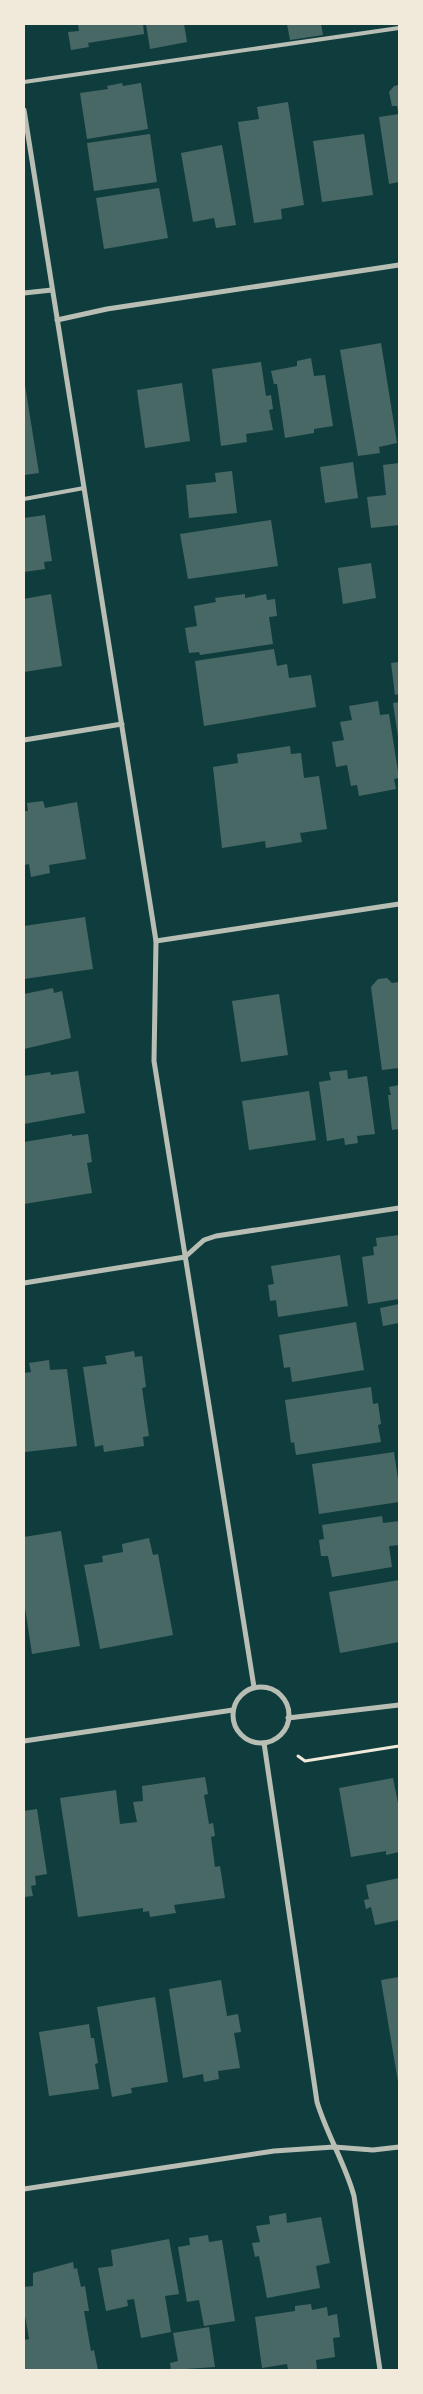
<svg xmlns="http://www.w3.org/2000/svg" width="423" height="2394" font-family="Signika,sans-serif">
  <rect width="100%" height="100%" fill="#0f3d3e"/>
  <g fill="#486865">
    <path d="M78 24H143L144 34 88 43 89 47 71 50 68 32 79 31Z"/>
    <path d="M146 24H184L187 42 150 49Z"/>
    <path d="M287 24H321L323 35 290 40Z"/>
    <path d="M122 83 123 86 141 83 148 129 87 139 80 93 108 89 107 86Z"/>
    <path d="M399 85V111H398L397 106H392L389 92 394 86Z"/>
    <path d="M288 102 304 205 281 209 282 219 254 223 238 122 259 119 257 107Z"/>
    <path d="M399 114V182L389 184 379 117Z"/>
    <path d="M150 134 157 182 94 191 87 143Z"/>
    <path d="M364 134 373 195 322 202 313 141Z"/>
    <path d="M222 145 236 225 216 228 214 218 193 222 181 153Z"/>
    <path d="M159 188 168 238 104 249 96 198Z"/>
    <path d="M381 343 397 443 379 447 380 453 358 456 340 350Z"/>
    <path d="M311 358 314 376 325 375 333 426 314 429V433L285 438 277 384H274L271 371 297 366V361Z"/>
    <path d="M261 362 266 396 271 395 273 409 269 410 273 430 246 434 247 442 221 446 212 369Z"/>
    <path d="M24 379 39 473 24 475Z"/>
    <path d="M182 383 190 441 145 448 137 390Z"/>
    <path d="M353 462 358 498 325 503 320 467Z"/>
    <path d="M399 463V525L371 528 367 497 386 495 383 465Z"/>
    <path d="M232 471 237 513 189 518 186 485 216 482 215 473Z"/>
    <path d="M45 515 52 561 44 562 45 569 24 572V518Z"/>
    <path d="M271 520 278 566 188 579 180 534Z"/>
    <path d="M371 563 376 598 343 604 338 568Z"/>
    <path d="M51 594 62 666 24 672V599Z"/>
    <path d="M245 594V598L266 594 267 600 275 599 277 616 269 617 273 644 200 655 199 652 189 653 185 628 197 626 194 606 216 602 215 598Z"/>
    <path d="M274 649 277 666 287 664 289 678 311 675 316 707 204 726 195 661Z"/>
    <path d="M399 662V694L395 695 391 663Z"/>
    <path d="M378 701 380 715 389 714 399 778 394 779 396 789 359 796 357 785 351 786 347 765 336 767 332 742 344 740 340 722 352 720 349 706Z"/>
    <path d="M399 702V737H398L393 703Z"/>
    <path d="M290 746 291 754 301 753 304 778 319 776 327 829 300 833 302 842 266 848 265 841 222 848 213 767 238 763 237 754Z"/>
    <path d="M43 801 45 808 77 802 86 859 49 865 50 873 31 877 29 864 24 865V811H28L27 803Z"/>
    <path d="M85 917 93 969 24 979V926Z"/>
    <path d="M387 978 392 983 399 982V1068L382 1070 371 987 378 979Z"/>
    <path d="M53 988 54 993 62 991 71 1038 24 1049V994Z"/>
    <path d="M279 994 288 1055 241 1062 232 1001Z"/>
    <path d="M347 1070 348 1079 367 1076 375 1134 357 1136 358 1143 345 1145 344 1138 327 1141 319 1082 331 1080 329 1072Z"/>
    <path d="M78 1071 85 1113 24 1124V1076L50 1072 51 1075Z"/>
    <path d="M399 1085V1129L392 1130 388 1095H391L389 1087Z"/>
    <path d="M309 1091 316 1140 249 1150 242 1101Z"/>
    <path d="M72 1134V1136L88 1134 92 1162 87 1163 92 1193 24 1204V1142Z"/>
    <path d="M399 1235V1299L368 1304 362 1257 374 1255 373 1247 377 1246 376 1238Z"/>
    <path d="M340 1255 348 1306 278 1317 276 1300 270 1301 268 1285 274 1284 271 1266Z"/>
    <path d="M399 1304V1323L383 1326 380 1308Z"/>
    <path d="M356 1322 364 1370 292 1382 290 1367 284 1368 279 1335Z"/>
    <path d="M134 1351 135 1357 142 1356 146 1387 142 1388 149 1436 143 1437 144 1446 104 1452 103 1445 95 1447 83 1367 107 1364 105 1356Z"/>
    <path d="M49 1360 50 1370 67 1369 77 1446 25 1452 24 1373 31 1372 29 1363Z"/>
    <path d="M371 1387 373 1404 378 1403 381 1424 378 1425 381 1442 296 1455 294 1442 291 1443 285 1400Z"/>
    <path d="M394 1452 399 1486V1502L319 1514 312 1464Z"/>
    <path d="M382 1516 383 1523 399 1521V1545L389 1546 392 1567 332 1577 328 1556H321L319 1540 324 1539 322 1525Z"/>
    <path d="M61 1531 80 1646 32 1654 24 1601V1537Z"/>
    <path d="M149 1538 153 1555 158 1554 173 1635 100 1649 84 1565 103 1562 102 1556 123 1552 122 1544Z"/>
    <path d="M399 1580V1642L340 1653 329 1592Z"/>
    <path d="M205 1777 208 1794 204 1795 209 1824 213 1823 215 1836 211 1837 215 1867 220 1866 225 1898 174 1905 176 1913 150 1917 149 1911 143 1912V1908L78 1917 60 1798 116 1790 120 1824 137 1822 133 1802 143 1801 142 1786Z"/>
    <path d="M393 1778 399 1808V1852L386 1855V1851L351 1857 339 1788Z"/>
    <path d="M37 1809 47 1874 35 1876 36 1885 31 1886 33 1896 24 1897V1811Z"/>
    <path d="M399 1878V1920L375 1925 371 1907 366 1909 364 1900 369 1899 366 1885Z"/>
    <path d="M399 1977V2082H398L381 1980Z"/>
    <path d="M221 1980 227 2016 238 2014 241 2032 234 2033 240 2068 218 2071 219 2079 204 2082 203 2074 183 2078 169 1989Z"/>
    <path d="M155 1997 168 2082 131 2088 132 2093 112 2097 97 2007Z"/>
    <path d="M89 2024 91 2038H94L98 2063 95 2064 99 2089 49 2096 39 2032Z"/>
    <path d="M286 2213 287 2223 321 2217 330 2263 316 2266 320 2288 267 2298 259 2256 255 2257 252 2243 260 2242 256 2226 270 2224 269 2216Z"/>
    <path d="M208 2235 209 2242 222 2240 235 2321 204 2326 199 2300 187 2302 178 2247 190 2245 189 2238Z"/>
    <path d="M169 2239 179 2294 165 2296 171 2332 141 2338 134 2299 127 2300 128 2306 106 2311 98 2268 113 2266 111 2250Z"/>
    <path d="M73 2262 74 2269 77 2268 81 2287 85 2286 89 2311H84L91 2351 94 2350 98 2370H24V2340L29 2339 24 2310V2287L33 2286V2273Z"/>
    <path d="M311 2304 312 2310 327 2307 328 2316 337 2314 340 2337 333 2338 335 2357 316 2360 317 2370H288L287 2364 262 2368 255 2317 295 2311V2306Z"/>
    <path d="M209 2327 215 2367 171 2370 170 2363 178 2361 173 2333Z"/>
  </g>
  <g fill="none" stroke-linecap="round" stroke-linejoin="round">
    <path stroke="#f1e9da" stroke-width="3" d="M298 1756 305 1761 399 1746"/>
    <g stroke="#b8beb3" stroke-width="4">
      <path d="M24 82 399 28"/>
      <path d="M24 499 84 488"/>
    </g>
    <g stroke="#b8beb3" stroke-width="5">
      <path d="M24 110 156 941 154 1061 254 1687"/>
      <path d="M24 293 52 290"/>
      <path d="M57 320 107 309 399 265"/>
      <path d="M24 740 122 724"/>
      <path d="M156 941 399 904"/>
      <path d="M24 1283 185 1257 204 1240 216 1236 399 1208"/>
      <circle cx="261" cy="1715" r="28"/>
      <path d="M288 1718 399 1705"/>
      <path d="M24 1741 233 1710"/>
      <path d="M264 1743 317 2102C327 2135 345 2163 354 2196L380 2370"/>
      <path d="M24 2189 274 2151 334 2147 373 2150 399 2147"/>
    </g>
  </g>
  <rect width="423" height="2394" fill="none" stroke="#f1e9da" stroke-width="50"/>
</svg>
